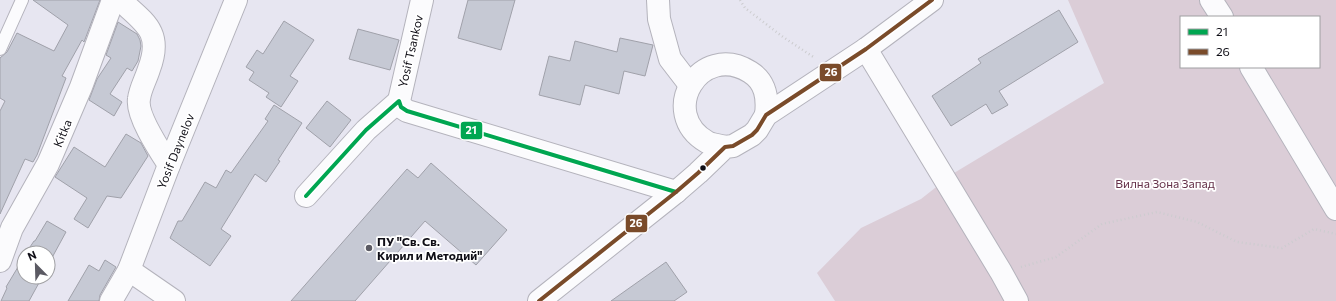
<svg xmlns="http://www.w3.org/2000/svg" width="1336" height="301" font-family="Commissioner,sans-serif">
  <rect width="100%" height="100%" fill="#e7e6f1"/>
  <path fill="#dbcdd7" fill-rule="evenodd" d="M1068 0H1336V301H835L817 273 861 228 921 199 954 173 1104 83ZM1181 17H1319V67H1181Z"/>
  <g fill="#c6c9d4" stroke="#a0a1aa">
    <path d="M33 0H100L84 42 82 40 62 76 66 78 37 155 33 162 25 159 0 214V111L5 101 0 98V58L7 52 17 33 54 51 68 25Z"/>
    <path d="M468 0H515L501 50 458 38Z"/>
    <path d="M1059 10 1078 42 999 91 1008 105 992 114 986 104 951 126 932 96 981 63 978 59Z"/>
    <path d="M284 21 314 40 290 76 298 81 281 107 266 97 269 93 249 80 254 72 246 67 257 50 263 54Z"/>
    <path d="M118 22 137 34 140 40 141 46 138 61 132 71 127 68 110 94 122 102 114 116 89 100 97 79 111 58 106 55Z"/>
    <path d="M358 29 399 40 390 70 349 59Z"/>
    <path d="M620 38 653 45 645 76 624 71 619 94 585 85 580 105 539 95 549 56 570 61 575 41 617 52Z"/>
    <path d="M327 101 351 120 330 147 306 128Z"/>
    <path d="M274 105 302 123 278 160 280 161 266 182 255 174 221 229 231 236 210 266 170 238 178 221H182L205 182 216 188 226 170 231 173 268 121 265 119Z"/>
    <path d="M126 134 141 143 148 156 121 198 107 196 88 228 74 219 87 198 55 177 74 147 105 167Z"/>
    <path d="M431 163 507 230 476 265 425 221 355 301H291L407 169 418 178Z"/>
    <path d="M47 221 66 232 48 265V253H26L34 241H35Z"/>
    <path d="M24 257V277H41L40 281 29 301H1L7 288 6 287Z"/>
    <path d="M105 260 116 267 100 295 99 301H68L89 265 99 271Z"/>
    <path d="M666 262 687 292 674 301H611Z"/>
  </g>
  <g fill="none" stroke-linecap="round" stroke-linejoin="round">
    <g stroke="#b4b3bc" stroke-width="14">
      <path id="lane" d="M0 49 22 0"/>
    </g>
    <g stroke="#b4b3bc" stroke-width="24">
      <g id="street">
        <path d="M120 0C145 23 163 32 149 69 146 79 140 89 139 99 136 115 160 151 169 165"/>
        <path d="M658 0 659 19 670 59 690 85"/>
        <path d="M1211 0 1222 17"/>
        <path d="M866 49 1001 272 1017 301"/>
        <path d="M1251 67 1336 209"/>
        <path d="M399 101 422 0"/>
        <path d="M306 196 366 130 399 101 401 107 407 111 676 192"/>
        <path d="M0 261 12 228 48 164 81 87 113 0"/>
        <path d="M129 270 174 301"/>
        <path d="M111 301 129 270 169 165 236 0"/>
      </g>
    </g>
    <g stroke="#b4b3bc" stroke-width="24">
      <g id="secondary">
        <path d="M725 147C720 145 712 145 707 142 657 113 700 41 750 72 766 82 768 98 766 115"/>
        <path d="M539 301 676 192 698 173 725 147 733 146 752 135 757 130 766 115 866 49 932 0"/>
      </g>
    </g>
    <g stroke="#cccccf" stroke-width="2.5" stroke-dasharray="1 3" stroke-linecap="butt">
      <path d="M740 0 745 8 783 37 815 58"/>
      <path d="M1021 267 1056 257 1102 224 1157 212 1197 222 1237 242 1282 248 1314 229 1336 234"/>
    </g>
    <use href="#lane" stroke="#fbfbfd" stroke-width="12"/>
    <use href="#street" stroke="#fbfbfd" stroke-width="22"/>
    <use href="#secondary" stroke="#fbfbfd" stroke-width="22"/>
    <g stroke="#fff" stroke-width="7">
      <path id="bus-1" d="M306 196 366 130 399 101 401 107 407 111 676 192"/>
    </g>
    <g stroke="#fff" stroke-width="7">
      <path id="bus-2" d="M539 301 676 192 698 173 725 147 733 146 752 135 757 130 766 115 866 49 932 0"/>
    </g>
    <use href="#bus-1" stroke="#00a651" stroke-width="4"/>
    <use href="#bus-2" stroke="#7a4b2a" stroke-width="4"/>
  </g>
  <circle fill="#100f17" stroke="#fff" stroke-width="1.5" cx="703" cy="168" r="3.5"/>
  <circle fill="#5b5a63" stroke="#fff" stroke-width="1.5" cx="369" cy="248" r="4"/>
  <g text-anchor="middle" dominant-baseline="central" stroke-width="3.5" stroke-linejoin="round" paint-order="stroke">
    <g font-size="12" fill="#100f17" stroke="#fff">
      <text transform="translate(410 51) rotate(-77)">Yosif Tsankov</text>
      <text transform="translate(62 133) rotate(-67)">Kitka</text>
      <text transform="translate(175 151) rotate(-68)">Yosif Daynelov</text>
    </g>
    <g font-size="12" fill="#653149" stroke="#fff">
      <text x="1165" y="183">Вилна Зона Запад</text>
    </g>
    <g font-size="12" font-weight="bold" fill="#100f17" stroke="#fff" text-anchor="start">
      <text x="377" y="241">ПУ "Св. Св.<tspan x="377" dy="14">Кирил и Методий"</tspan></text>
    </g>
  </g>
  <g stroke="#fff" stroke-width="1.5">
    <rect x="819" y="63" width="23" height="19" rx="4" fill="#7a4b2a"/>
    <rect x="460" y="121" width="23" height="19" rx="4" fill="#00a651"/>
    <rect x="625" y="214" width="23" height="19" rx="4" fill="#7a4b2a"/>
  </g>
  <g font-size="11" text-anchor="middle" font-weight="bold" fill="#fff">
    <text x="831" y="76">26</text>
    <text x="471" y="134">21</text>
    <text x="636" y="227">26</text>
  </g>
  <rect x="1180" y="16" width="140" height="52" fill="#ffffff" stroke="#9f9fa2"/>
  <rect x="1188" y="29" width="20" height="6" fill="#00a651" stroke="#9f9fa2"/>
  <text x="1216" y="36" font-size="12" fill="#100f17">21</text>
  <rect x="1188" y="49" width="20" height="6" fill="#7a4b2a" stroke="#9f9fa2"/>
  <text x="1216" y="56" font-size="12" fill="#100f17">26</text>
  <g transform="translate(36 265) rotate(337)"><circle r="19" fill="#ffffff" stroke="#9f9fa2"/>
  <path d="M0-3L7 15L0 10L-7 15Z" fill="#5b5a63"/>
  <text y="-6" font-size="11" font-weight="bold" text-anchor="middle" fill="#100f17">N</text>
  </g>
</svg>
